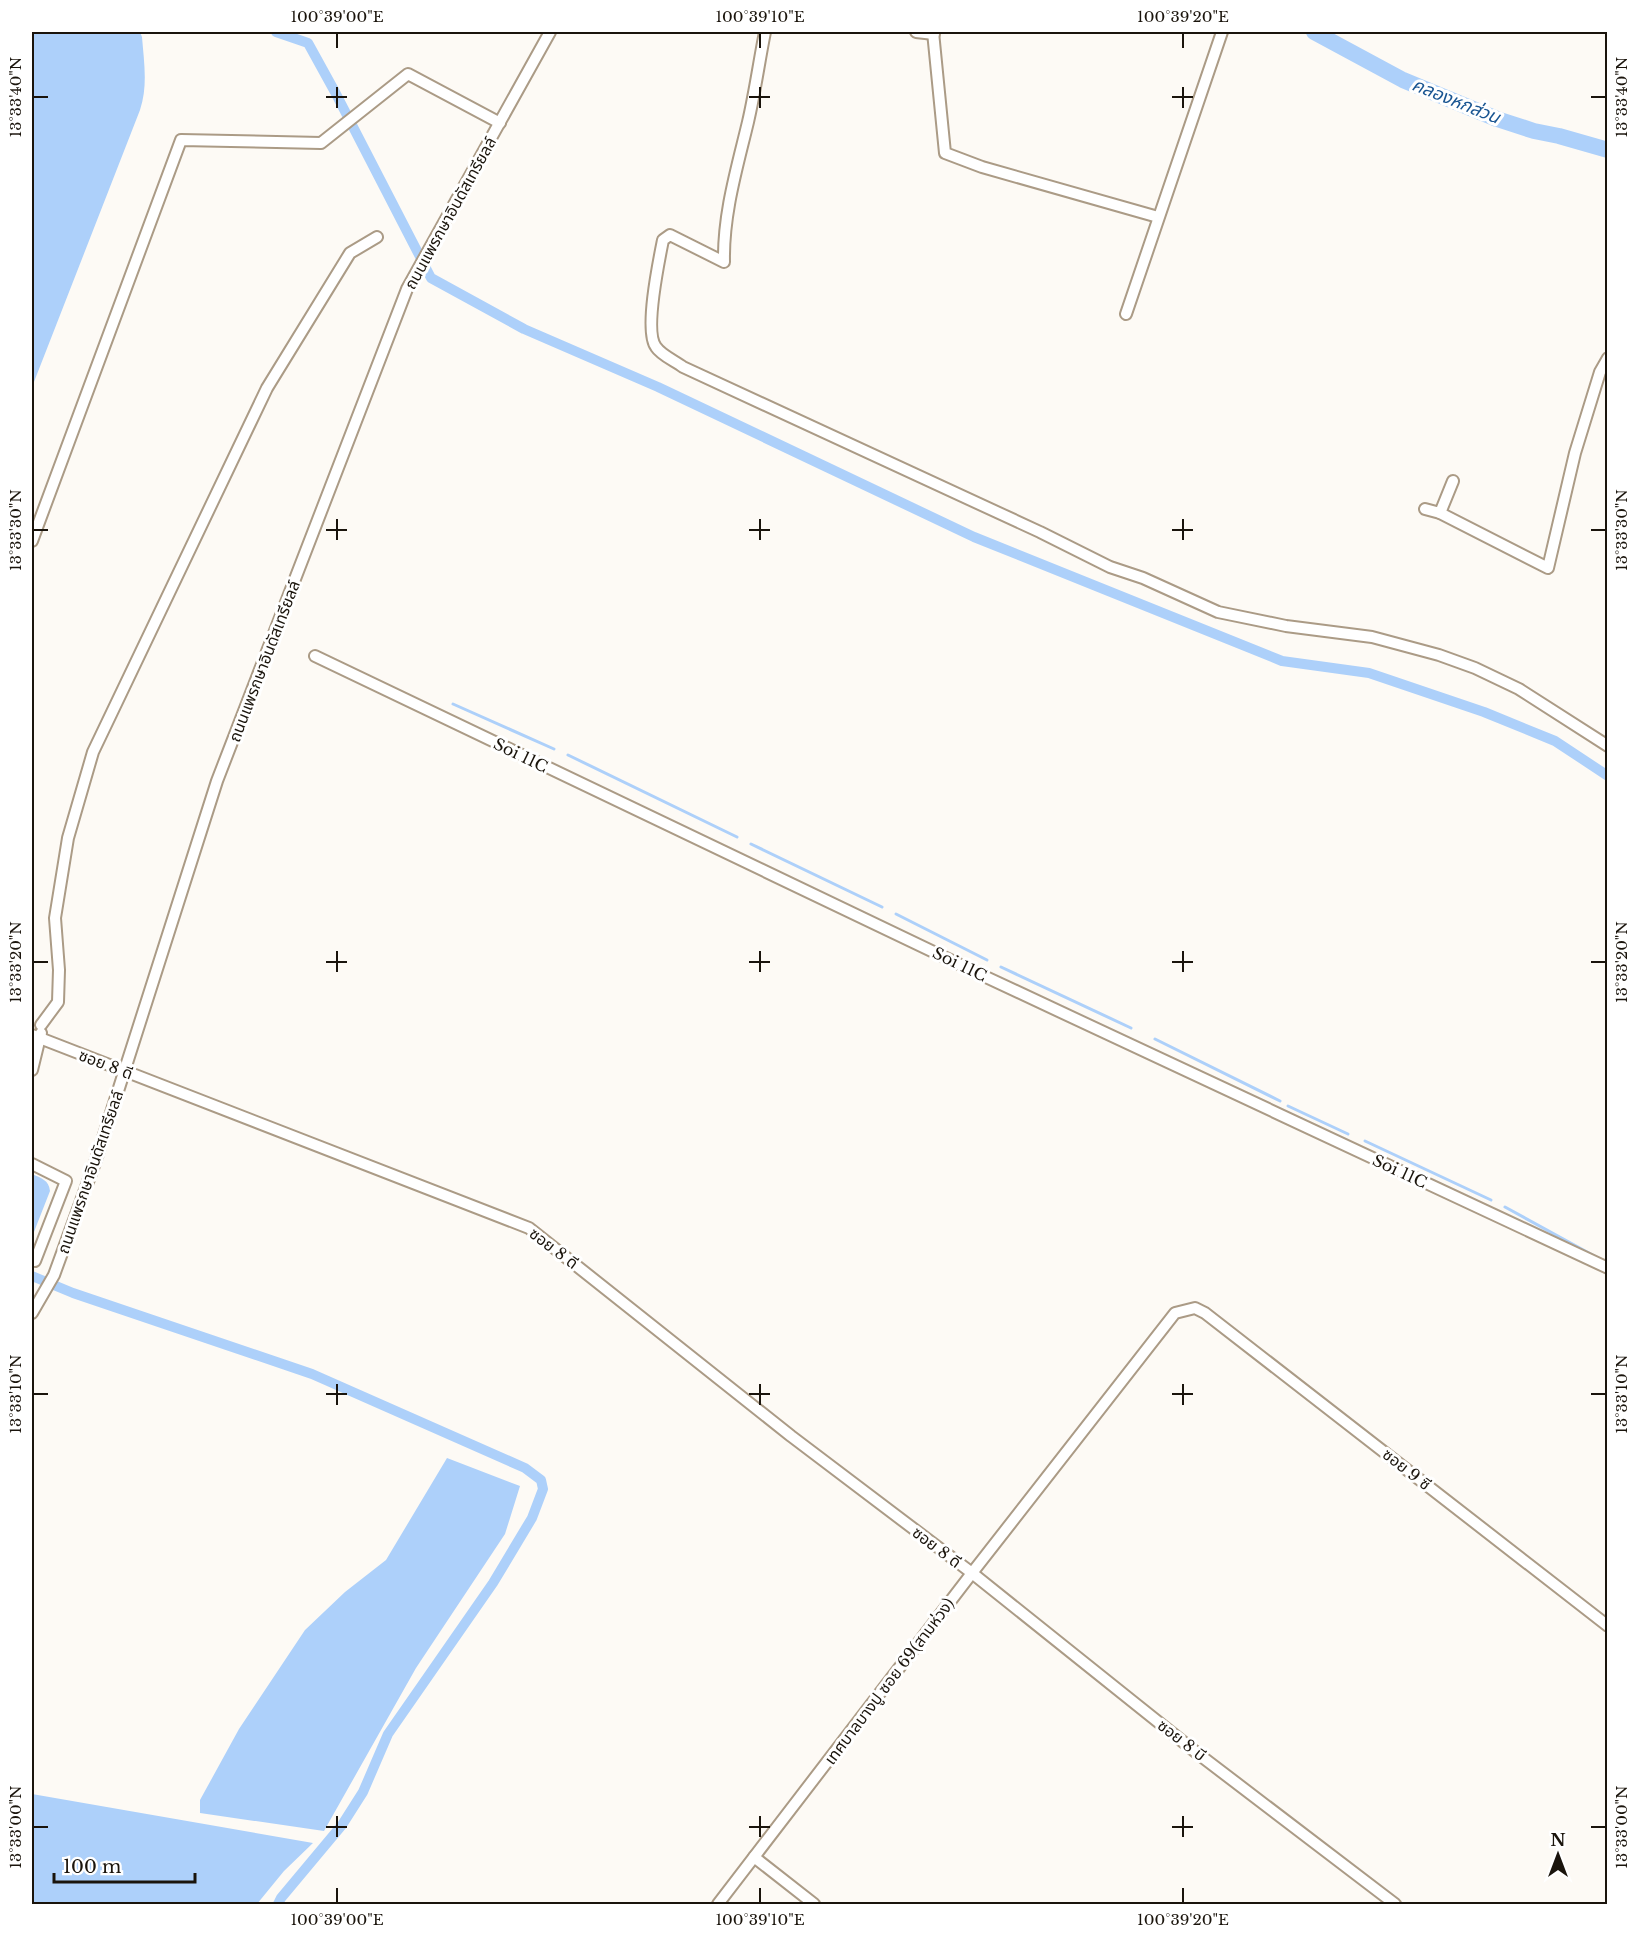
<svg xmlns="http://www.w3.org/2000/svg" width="1639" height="1936" font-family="'Libre Baskerville','Noto Sans Thai',serif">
  <rect width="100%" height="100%" fill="#fdfaf5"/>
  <g fill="#add0fa">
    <path d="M32 32H140L142 37C144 62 148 86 140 110L32 387Z"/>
    <path d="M32 1174C41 1178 49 1180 50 1191L32 1237Z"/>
    <path d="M447 1458 520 1486 505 1534 416 1668 324 1831 200 1813V1800L239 1729 305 1630 345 1592 386 1560Z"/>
    <path d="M32 1794 313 1843 284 1871 257 1904H32Z"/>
  </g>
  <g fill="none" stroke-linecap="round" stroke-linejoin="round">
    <g stroke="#add0fa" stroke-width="3">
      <path d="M453 704 554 749"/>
      <path d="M568 755 737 837"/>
      <path d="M751 844 882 907"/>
      <path d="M896 914 987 960"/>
      <path d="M1001 967 1131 1028"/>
      <path d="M1155 1039 1280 1101"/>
      <path d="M1288 1106 1348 1134"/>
      <path d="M1365 1141 1491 1200"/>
      <path d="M1505 1207 1598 1258"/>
    </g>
    <g stroke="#add0fa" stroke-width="10">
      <path d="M276 32 308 43 335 92 431 278 524 329 658 387 974 537 1282 661 1369 673 1484 712 1555 741 1608 776"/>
      <path d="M32 1276 73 1293 312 1374 525 1468 541 1480 543 1489 532 1518 493 1583 388 1734 363 1792 342 1825 281 1898 278 1904"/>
    </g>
    <path stroke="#add0fa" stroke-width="16" d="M1314 32 1403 80 1497 119 1534 131 1559 136 1608 150"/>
    <g stroke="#ab9b86" stroke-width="14">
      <g id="minor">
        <path d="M765 32C759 62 755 92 748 122 737 168 723 214 724 262L670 235 663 240C659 260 644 332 656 347 661 355 675 361 683 367L1040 532 1110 567 1143 578 1218 612 1286 626 1372 637 1439 655 1475 668 1519 689 1608 746"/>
        <path d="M916 32 934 34"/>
        <path d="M933 32 945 153 982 167 1158 217"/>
        <path d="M1126 314 1222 32"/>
        <path d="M1425 509 1440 513 1548 568 1575 453 1600 372 1608 358"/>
        <path d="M1440 513 1453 481"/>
        <path d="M32 541 181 140 321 143 408 74 500 123"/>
        <path d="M315 656 988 978 1608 1268"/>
        <path d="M41 1025 58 1002 59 970 55 918 68 838 93 752 267 388 350 253 377 237"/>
        <path d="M32 1035 529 1228 791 1436 972 1573 1197 1753 1395 1904"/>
        <path d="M32 1070 41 1033"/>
        <path d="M32 1164 66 1181 35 1261 32 1259"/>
        <path d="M32 1313 54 1275 96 1160 217 781 407 289 550 32"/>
        <path d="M754 1857 814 1904"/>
        <path d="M718 1904 972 1573 1175 1313 1195 1308 1205 1313 1608 1626"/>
      </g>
    </g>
    <use href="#minor" stroke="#fff" stroke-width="10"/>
  </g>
  <path fill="none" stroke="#1a140c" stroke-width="2" d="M337 33V48M760 33V48M1183 33V48M337 87V108M760 87V108M1183 87V108M33 97H48M326 97H347M749 97H770M1172 97H1193M1591 97H1606M337 519V540M760 519V540M1183 519V540M33 530H48M326 530H347M749 530H770M1172 530H1193M1591 530H1606M337 951V972M760 951V972M1183 951V972M33 962H48M326 962H347M749 962H770M1172 962H1193M1591 962H1606M337 1384V1405M760 1384V1405M1183 1384V1405M33 1394H48M326 1394H347M749 1394H770M1172 1394H1193M1591 1394H1606M337 1816V1837M760 1816V1837M1183 1816V1837M33 1827H48M326 1827H347M749 1827H770M1172 1827H1193M1591 1827H1606M337 1888V1903M760 1888V1903M1183 1888V1903"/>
  <g text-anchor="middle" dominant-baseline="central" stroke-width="6" stroke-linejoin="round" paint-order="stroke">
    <g font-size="16" fill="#1a140c" stroke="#fff">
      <text transform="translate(450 213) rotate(-61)">ถนนแพรกษาอินดัสเทรียลล์</text>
      <text transform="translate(264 661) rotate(-69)">ถนนแพรกษาอินดัสเทรียลล์</text>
      <text transform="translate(521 755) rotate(26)">Soi 11C</text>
      <text transform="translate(960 964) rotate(26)">Soi 11C</text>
      <text transform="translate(106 1064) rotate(21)">ซอย 8 ดี</text>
      <text transform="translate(1400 1171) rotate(25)">Soi 11C</text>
      <text transform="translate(90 1172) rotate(-71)">ถนนแพรกษาอินดัสเทรียลล์</text>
      <text transform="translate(554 1248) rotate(37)">ซอย 8 ดี</text>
      <text transform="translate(1407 1469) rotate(38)">ซอย 9 ซี</text>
      <text transform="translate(937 1547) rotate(37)">ซอย 8 ดี</text>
      <text transform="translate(889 1681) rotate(-53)">เทศบาลบางปู ซอย 69(สามห่วง)</text>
      <text transform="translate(1182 1740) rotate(38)">ซอย 8 บี</text>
    </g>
    <g font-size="18" font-style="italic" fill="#195592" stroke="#fff">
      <text transform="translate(1456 101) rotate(22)">คลองหกส่วน</text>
    </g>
  </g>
  <rect width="1639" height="1936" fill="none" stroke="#ffffff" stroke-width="66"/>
  <g transform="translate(1558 1855)" stroke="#ffffff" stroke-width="4.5" paint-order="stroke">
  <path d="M0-4.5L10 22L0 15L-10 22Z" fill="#1a140c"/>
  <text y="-9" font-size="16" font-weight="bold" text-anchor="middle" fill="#1a140c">N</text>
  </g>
  <path d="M54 1873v9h141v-9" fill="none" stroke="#1a140c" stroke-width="3"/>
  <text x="63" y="1873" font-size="18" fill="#1a140c" stroke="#ffffff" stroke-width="4.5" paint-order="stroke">100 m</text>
  <rect x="33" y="33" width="1573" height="1870" fill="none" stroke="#1a140c" stroke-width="2"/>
  <g font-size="15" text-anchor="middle" fill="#1a140c">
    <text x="337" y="22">100°39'00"E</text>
    <text x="760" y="22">100°39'10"E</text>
    <text x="1183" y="22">100°39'20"E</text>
    <text transform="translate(16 97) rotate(-90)" y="5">13°33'40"N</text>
    <text transform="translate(1622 97) rotate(-90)" y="5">13°33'40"N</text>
    <text transform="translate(16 530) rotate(-90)" y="5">13°33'30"N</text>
    <text transform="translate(1622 530) rotate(-90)" y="5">13°33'30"N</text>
    <text transform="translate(16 962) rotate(-90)" y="5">13°33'20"N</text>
    <text transform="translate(1622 962) rotate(-90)" y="5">13°33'20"N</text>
    <text transform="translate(16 1394) rotate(-90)" y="5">13°33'10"N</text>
    <text transform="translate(1622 1394) rotate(-90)" y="5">13°33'10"N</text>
    <text transform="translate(16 1827) rotate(-90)" y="5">13°33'00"N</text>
    <text transform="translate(1622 1827) rotate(-90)" y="5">13°33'00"N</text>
    <text x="337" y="1925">100°39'00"E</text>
    <text x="760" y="1925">100°39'10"E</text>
    <text x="1183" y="1925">100°39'20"E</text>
  </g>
</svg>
